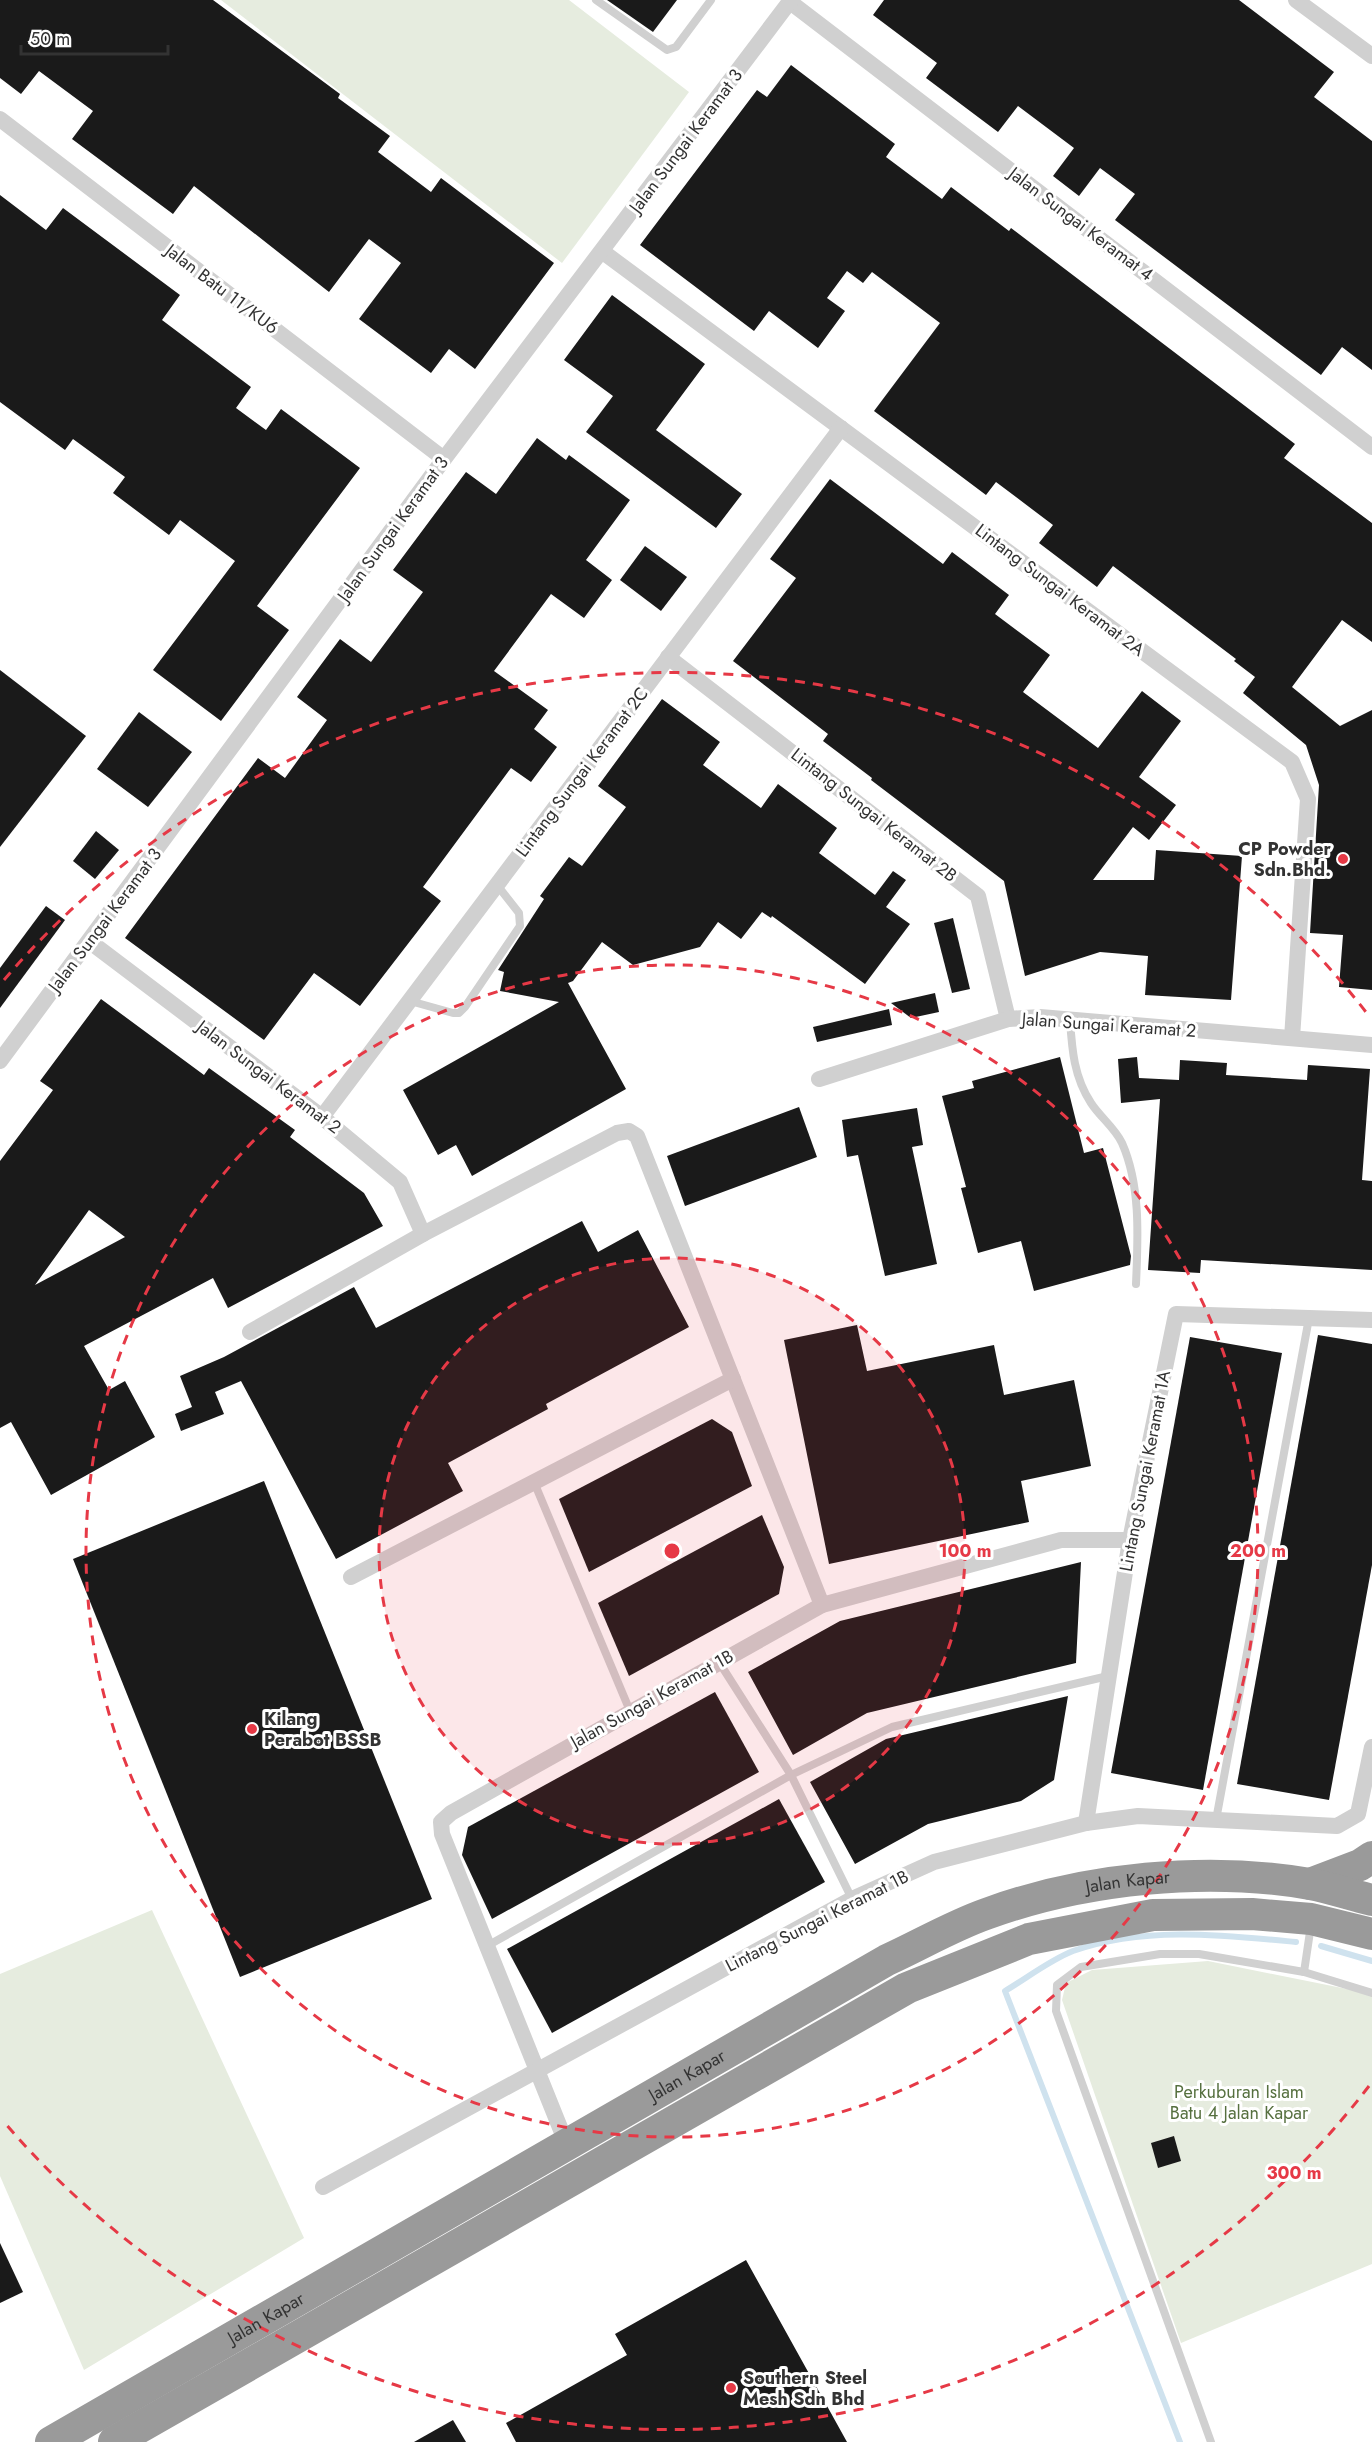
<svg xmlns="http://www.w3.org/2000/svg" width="1372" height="2442" font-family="Jost,sans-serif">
  <rect width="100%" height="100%" fill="#fff"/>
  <g fill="#e6ecdf">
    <path d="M221 0H569L689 92 562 263Z"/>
    <path d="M152 1910 304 2238 84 2370 0 2176V1974Z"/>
    <path d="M1208 1961 1372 1994V2264L1181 2343 1062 2000 1066 1983 1092 1970Z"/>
  </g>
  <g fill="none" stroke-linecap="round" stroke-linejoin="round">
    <g stroke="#cfe2ee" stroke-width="6">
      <path d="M1321 1946 1372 1961"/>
      <path d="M1180 2442 1005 1991C1027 1978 1050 1960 1073 1951 1144 1926 1223 1935 1296 1942"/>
    </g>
  </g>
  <g fill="#1a1a1a" fill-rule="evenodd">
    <path d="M0 0H213L340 94 338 98 390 136 378 152 431 192 441 178 554 263 475 369 449 349 431 373 359 319 401 263 369 239 329 292 194 186 173 214 72 139 93 111 39 71 21 94 0 78Z"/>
    <path d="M607 0H677L653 32Z"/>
    <path d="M884 0H1239L1334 72 1314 97 1372 141V370L1342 347 1321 375 1115 220 1135 194 1100 168 1079 196 1053 176 1074 148 1018 106 998 132 926 78 937 63 873 15Z"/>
    <path d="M791 65 895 144 886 157 942 199 951 187 1009 231 1011 228 1295 444 1284 458 1372 523V642L1342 620 1292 687 1340 726 1372 710V990L1339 987 1343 935 1310 933 1319 785 1306 745 1243 693 1255 677 1234 661 1236 659 1113 566 1097 587 1039 543 1053 525 996 482 986 495 874 411 940 323 872 272 863 283 847 271 827 298 845 311 818 348 769 311 754 331 640 245 757 90 767 97Z"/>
    <path d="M0 195 46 230 63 208 180 295 162 320 251 387 236 408 266 430 281 409 360 468 257 606 289 630 221 721 153 670 235 561 180 520 169 535 113 493 125 477 73 439 65 450 0 402Z"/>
    <path d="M612 295 705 364 656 430 742 494 716 528 586 432 613 396 564 360Z"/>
    <path d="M537 438 566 460 569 455 630 500 586 560 612 580 584 618 551 594 494 671 548 710 534 729 557 747 531 782 511 768 423 887 441 901 360 1006 314 973 264 1040 125 938 258 758 285 778 327 720 297 697 340 639 371 662 423 592 393 570 466 472 496 494Z"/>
    <path d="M830 479 943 564 952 552 1009 595 995 614 1050 655 1023 692 1098 748 1142 691 1181 721 1139 777 1176 805 1149 840 1133 827 1093 880H1154L1156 850 1242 856 1231 1000 1145 995 1148 956 1100 952 1025 976 1004 881 871 780 872 778 823 741 828 734 733 661 796 578 770 559Z"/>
    <path d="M645 546 687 577 661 611 620 580Z"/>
    <path d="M0 670 86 736 0 847Z"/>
    <path d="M662 699 720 742 703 765 761 808 778 784 837 828 819 853 875 895 893 871 906 880 886 907 910 924 865 984 772 916 771 918 762 912 741 939 718 922 700 947 633 965 602 942 573 981 568 983 626 1089 472 1176 456 1145 438 1155 403 1090 559 1002 500 991 504 972 498 970 544 899 540 896 569 857 582 866 626 807 598 786Z"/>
    <path d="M139 712 192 752 148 807 97 769Z"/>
    <path d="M96 831 119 850 95 879 73 861Z"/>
    <path d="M46 906 65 920 0 1008V968Z"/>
    <path d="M953 918 970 989 952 993 934 923Z"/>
    <path d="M935 993 939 1012 911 1018 891 1003Z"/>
    <path d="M101 999 204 1075 209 1068 295 1130 290 1137 364 1193 383 1226 228 1308 213 1278 84 1346 109 1390 125 1381 155 1437 51 1495 11 1422 0 1428V1161L53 1090 40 1081ZM89 1210 125 1237 35 1285Z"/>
    <path d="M889 1009 892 1025 817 1042 813 1027Z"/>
    <path d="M1060 1057 1084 1153 1103 1148 1131 1256 1130 1265 1034 1291 1021 1241 978 1253 961 1188 966 1187 942 1096 974 1088 972 1081Z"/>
    <path d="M1137 1057 1139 1078 1179 1080 1180 1060 1227 1063 1226 1075 1307 1080 1308 1065 1370 1069 1362 1180 1372 1181V1270L1201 1260 1200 1273 1148 1270 1160 1099 1121 1103 1118 1059Z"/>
    <path d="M799 1107 817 1157 685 1206 667 1156Z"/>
    <path d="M917 1108 923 1145 912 1147 937 1264 885 1276 858 1155 847 1157 842 1120Z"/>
    <path d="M582 1221 598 1252 638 1230 689 1327 546 1404 548 1409 448 1463 463 1491 336 1559 241 1381 215 1392 224 1414 181 1431 175 1414 192 1407 180 1376 224 1357 354 1287 376 1328Z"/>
    <path d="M857 1325 867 1371 994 1345 1004 1395 1074 1380 1091 1466 1021 1481 1029 1522 829 1564 784 1340Z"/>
    <path d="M1318 1335 1372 1344V1565L1329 1800 1237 1784Z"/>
    <path d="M1190 1337 1282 1353 1203 1790 1111 1773Z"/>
    <path d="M712 1419 732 1432 752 1486 589 1572 559 1499Z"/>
    <path d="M264 1481 432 1899 240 1977 73 1559Z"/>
    <path d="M762 1515 784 1567 779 1594 629 1676 598 1603Z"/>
    <path d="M1081 1562 1076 1663 867 1713 793 1755 748 1672 840 1621Z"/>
    <path d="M715 1692 759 1772 492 1919 462 1855 468 1827Z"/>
    <path d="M1068 1696 1054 1780 1021 1801 928 1824 855 1864 810 1782 886 1739Z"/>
    <path d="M779 1799 825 1882 552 2033 507 1949Z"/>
    <path d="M1174 2136 1181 2161 1158 2168 1151 2143Z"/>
    <path d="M0 2243 23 2292 0 2303Z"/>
    <path d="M746 2260 847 2442H516L506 2423 627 2355 615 2334Z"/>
    <path d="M453 2420 466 2442H414Z"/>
  </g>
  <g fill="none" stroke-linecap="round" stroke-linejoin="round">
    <g stroke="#d0d0d0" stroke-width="8">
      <path d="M596 0 667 50 676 47 711 0"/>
      <path d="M410 1001 453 1013H459L465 1007 520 926 519 913 497 885"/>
      <path d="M1070 1020C1072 1050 1074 1077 1091 1103 1100 1117 1115 1128 1122 1143 1141 1186 1138 1238 1136 1284"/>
      <path d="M534 1482 630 1711"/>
      <path d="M719 1662 791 1775 852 1899"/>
      <path d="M1216 1820 1309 1318"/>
      <path d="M487 1946 791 1775 892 1727 1108 1676"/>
      <path d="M1304 1972 1311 1925"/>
      <path d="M1211 2442 1056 2011 1057 1985 1081 1967 1160 1954H1199L1304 1972 1372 1993"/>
    </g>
    <g stroke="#d0d0d0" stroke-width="16">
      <path d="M1296 0 1372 56"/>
      <path d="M790 2 1372 447"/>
      <path d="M0 119 444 459"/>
      <path d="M603 252 1292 762 1308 799 1292 1038"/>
      <path d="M668 657 978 896 1008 1019"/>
      <path d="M89 941 322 1117 400 1182 423 1234"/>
      <path d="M0 1061 444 459 791 0"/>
      <path d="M819 1079 1008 1019 1040 1017 1372 1045"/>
      <path d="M322 1117 841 428"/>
      <path d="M250 1332 423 1234 617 1133 629 1131 637 1136 822 1605"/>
      <path d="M351 1577 733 1379"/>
      <path d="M1086 1823 1130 1540 1176 1314 1372 1320"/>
      <path d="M567 2145 442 1834 441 1822 451 1813 822 1605 1061 1540H1130"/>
      <path d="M323 2187 852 1899 934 1862 1086 1823 1138 1816 1337 1826 1358 1814 1372 1747"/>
    </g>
    <g stroke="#9a9a9a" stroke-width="32">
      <path d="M1310 1884 1360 1865 1372 1857"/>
      <path id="s1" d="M51 2442 887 1960C920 1945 952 1926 986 1914 1084 1878 1207 1866 1310 1884 1331 1888 1351 1895 1372 1900"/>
      <path d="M114 2442 907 1988 1029 1939 1153 1915 1252 1914 1311 1919 1372 1934"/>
    </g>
  </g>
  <circle cx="672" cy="1551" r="293" fill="#e63946" fill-opacity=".12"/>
  <g fill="none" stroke="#e63946" stroke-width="3" stroke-dasharray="10 8">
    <circle cx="672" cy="1551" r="293"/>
    <circle cx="672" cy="1551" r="586"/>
    <path d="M1369 2086A879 879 0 0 1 4 2122M4 980A879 879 0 0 1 1369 1016"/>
  </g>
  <g fill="#e63946" stroke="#fff" stroke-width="2">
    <circle cx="1343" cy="859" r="6"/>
    <circle cx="252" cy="1729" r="6"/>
    <circle cx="731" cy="2388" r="6"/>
  </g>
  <g text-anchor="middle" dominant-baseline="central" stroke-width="6" stroke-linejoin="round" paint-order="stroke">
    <g font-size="18" fill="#333" stroke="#fff">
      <text transform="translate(686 141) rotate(-53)">Jalan Sungai Keramat 3</text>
      <text transform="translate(1081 224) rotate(37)">Jalan Sungai Keramat 4</text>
      <text transform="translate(222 289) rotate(37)">Jalan Batu 11/KU6</text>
      <text transform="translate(393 529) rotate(-54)">Jalan Sungai Keramat 3</text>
      <text transform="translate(1060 590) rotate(37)">Lintang Sungai Keramat 2A</text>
      <text transform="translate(582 772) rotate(-53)">Lintang Sungai Keramat 2C</text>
      <text transform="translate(874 815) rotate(38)">Lintang Sungai Keramat 2B</text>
      <text transform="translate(105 920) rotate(-53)">Jalan Sungai Keramat 3</text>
      <text transform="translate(1109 1025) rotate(4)">Jalan Sungai Keramat 2</text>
      <text transform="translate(269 1077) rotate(37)">Jalan Sungai Keramat 2</text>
      <text transform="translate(1145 1471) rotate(-79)">Lintang Sungai Keramat 1A</text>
      <text transform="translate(652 1699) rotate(-29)">Jalan Sungai Keramat 1B</text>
      <text stroke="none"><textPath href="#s1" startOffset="1220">Jalan Kapar</textPath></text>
      <text transform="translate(817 1921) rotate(-27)">Lintang Sungai Keramat 1B</text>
      <text stroke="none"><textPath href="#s1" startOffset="734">Jalan Kapar</textPath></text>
      <text stroke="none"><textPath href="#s1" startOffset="248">Jalan Kapar</textPath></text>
    </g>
    <g font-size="18" font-weight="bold" fill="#333" stroke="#fff" text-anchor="start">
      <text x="1331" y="849" text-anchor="end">CP Powder<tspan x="1331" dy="21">Sdn.Bhd.</tspan></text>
      <text x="264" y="1719">Kilang<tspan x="264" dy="21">Perabot BSSB</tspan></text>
      <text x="743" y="2378">Southern Steel<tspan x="743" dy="21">Mesh Sdn Bhd</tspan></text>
    </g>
    <g font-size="18" fill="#56703f" stroke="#fff">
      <text x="1239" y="2092">Perkuburan Islam<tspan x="1239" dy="21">Batu 4 Jalan Kapar</tspan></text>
    </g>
  </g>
  <circle cx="672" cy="1551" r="9" fill="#e63946" stroke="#fff" stroke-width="3"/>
  <g font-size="18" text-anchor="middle" font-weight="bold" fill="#e63946" stroke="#fff" stroke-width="6" stroke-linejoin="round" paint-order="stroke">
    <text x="965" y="1557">100 m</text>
    <text x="1258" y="1557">200 m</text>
    <text x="1294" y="2179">300 m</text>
  </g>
  <path d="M21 45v9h147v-9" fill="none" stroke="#333333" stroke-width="3"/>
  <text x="30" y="45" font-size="18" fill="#333333" stroke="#ffffff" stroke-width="4.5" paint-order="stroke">50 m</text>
</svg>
